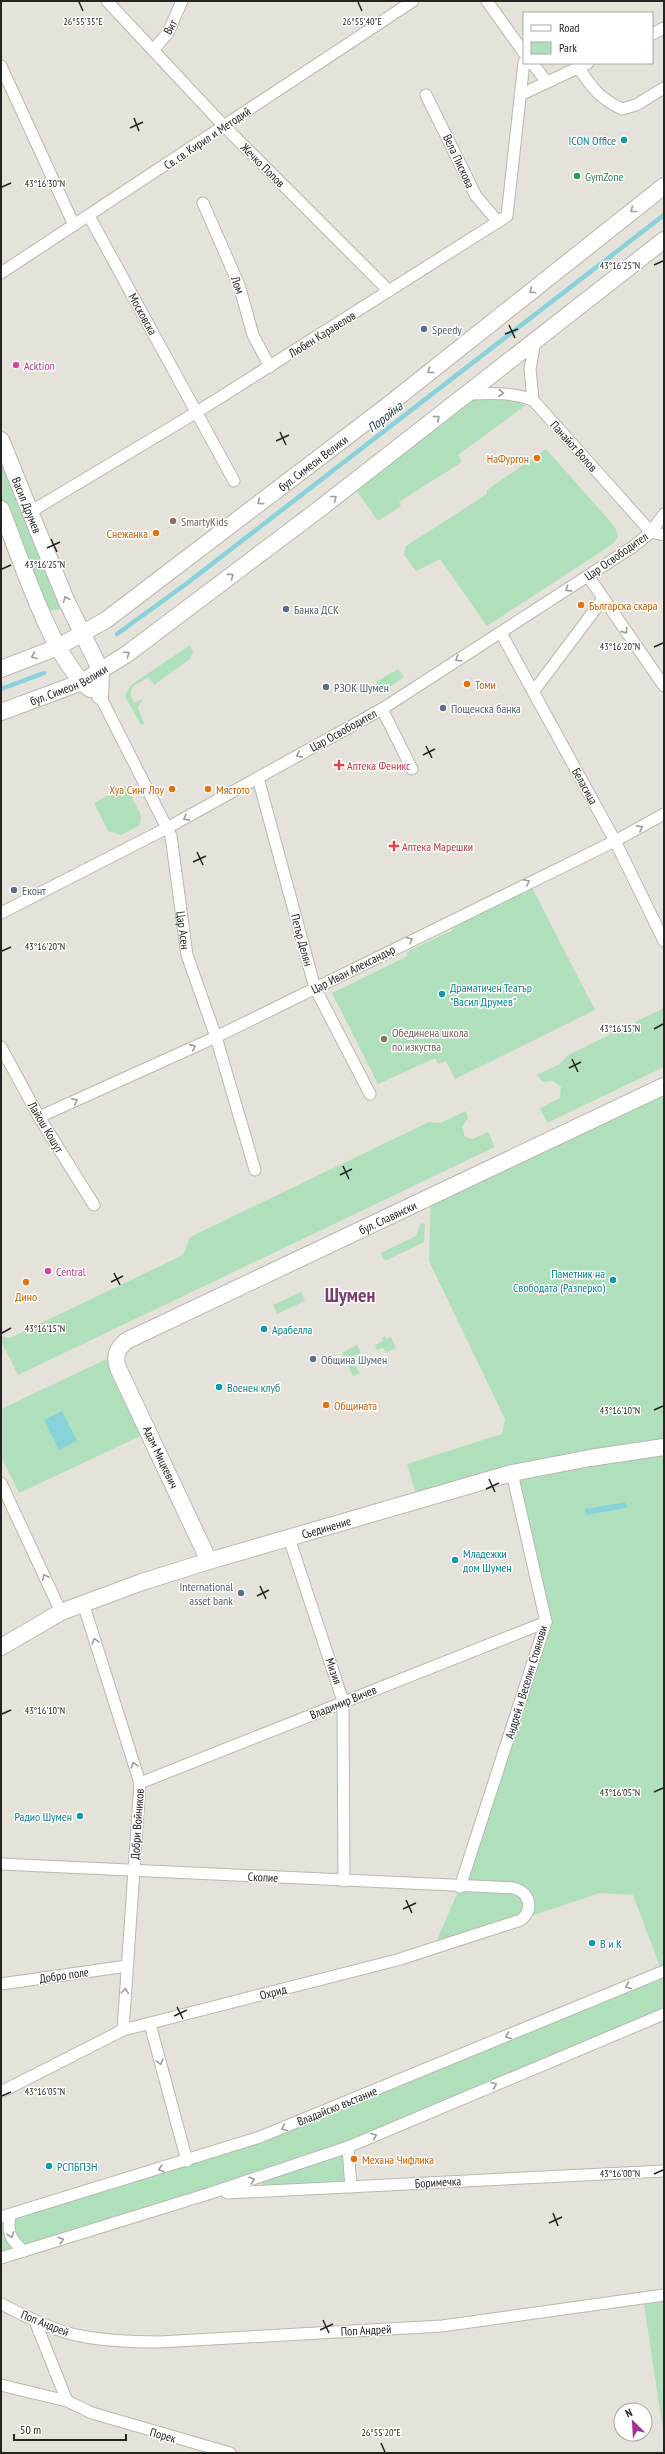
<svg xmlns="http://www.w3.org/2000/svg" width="665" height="2454" font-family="'PT Sans Narrow',sans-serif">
  <rect width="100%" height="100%" fill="#e4e2d9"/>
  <g fill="#b0e0bb">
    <path d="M468 394 533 400 458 455 462 462 399 502 401 506 378 521 352 484Z"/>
    <path d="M1 440 64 608 43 613 1 509Z"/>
    <path d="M546 449 615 527 618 536 614 543 487 626 440 559 416 571 404 555 406 546 487 494V490Z"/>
    <path d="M190 645 193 651 190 659 154 685 149 677 133 686 130 694 134 703 143 699 138 707 144 724 141 725 125 696 131 685Z"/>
    <path d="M398 669 404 677 382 692 376 682Z"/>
    <path d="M126 786 141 815 140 825 121 835 108 831 94 803Z"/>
    <path d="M529 882 595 1010 455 1079 446 1061 438 1064 435 1058 378 1084 332 993 408 956 406 952 451 931 468 911Z"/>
    <path d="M664 1008V1067L547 1123 540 1108 560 1098 561 1087 553 1081 543 1082 537 1075 560 1064 568 1055Z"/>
    <path d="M664 1086V2014L348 2147 351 2187H263L262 2182 270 2175 1 2256V2223L7 2218 187 2161 662 1972 633 1895 600 1893 433 1949 460 1887 546 1622 512 1473 418 1501 407 1464 502 1434 505 1419 429 1261 431 1195Z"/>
    <path d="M466 1111 468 1118 462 1127 465 1137 473 1139 488 1132 495 1147 18 1375 1 1341V1336L10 1338 183 1255 190 1237 429 1122 440 1123Z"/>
    <path d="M421 1223 425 1224 424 1242 385 1261 381 1253 416 1236Z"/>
    <path d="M301 1292 305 1301 277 1314 273 1305Z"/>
    <path d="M385 1336 386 1339 391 1337 396 1348 386 1353 383 1348 377 1350 375 1345 383 1341 382 1338Z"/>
    <path d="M357 1345 361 1353 350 1358 360 1373 353 1376 342 1353Z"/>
    <path d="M111 1357 149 1432 19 1493 1 1456V1409Z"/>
    <path d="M664 2295V2437L643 2298Z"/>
  </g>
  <g fill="#88d2da">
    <path d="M62 1411 77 1441 59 1450 44 1420Z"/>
    <path d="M626 1502 627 1508 586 1515 585 1509Z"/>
  </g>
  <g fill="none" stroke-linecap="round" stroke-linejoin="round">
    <g stroke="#88d2da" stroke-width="4.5">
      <path d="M117 634 186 584 664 215"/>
      <path d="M1 689 44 673"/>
    </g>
    <g stroke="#b9b7af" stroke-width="13">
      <g id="street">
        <path d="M107 1 224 126 389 291"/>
        <path d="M487 1 524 53"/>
        <path d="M652 34 664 28"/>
        <path d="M153 50 168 33 182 1"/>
        <path d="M532 63 547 82"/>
        <path d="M1 66 74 225"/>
        <path d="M578 67C592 88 599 98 622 109L636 105 664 88"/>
        <path d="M426 95 476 196 498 222"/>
        <path d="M520 95 588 63"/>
        <path d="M203 203 239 285 253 335 270 367"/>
        <path d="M89 216 234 481"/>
        <path d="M1 273 413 1"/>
        <path d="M468 394C492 393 511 392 533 400L651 532 664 535"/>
        <path d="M533 400 530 369 535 341"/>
        <path d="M30 512 197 412 507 216 524 62"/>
        <path d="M588 576 664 686"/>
        <path d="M501 633 615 841 664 941"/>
        <path d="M533 692 603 599"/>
        <path id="s1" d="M100 696 171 836 187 955 216 1037 255 1170"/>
        <path d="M382 709 412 769"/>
        <path d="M258 778 315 988 370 1094"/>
        <path d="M1 913 167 828 382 709 634 546 651 532 664 514"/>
        <path d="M1 1047 39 1117 94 1205"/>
        <path d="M39 1117 216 1037 615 841 664 814"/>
        <path d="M1 1483 61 1612"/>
        <path d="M289 1538 343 1701 344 1881"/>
        <path d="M83 1603 140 1783 123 2030"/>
        <path d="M140 1783 546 1622"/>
        <path d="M1 1864 513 1888C530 1892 534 1909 521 1920L397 1960 123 2030 1 2092"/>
        <path d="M460 1887 546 1622 512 1473"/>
        <path d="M1 1984 127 1966"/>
        <path d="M150 2024 187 2161"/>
        <path d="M348 2147 351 2187"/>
        <path d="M227 2193 664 2171"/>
        <path d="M10 2215C7 2232 10 2240 24 2251"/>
        <path d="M1 2217 260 2137 664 1971"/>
        <path d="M1 2258 211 2193 348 2147 664 2014"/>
        <path d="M1 2304C26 2316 53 2331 81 2336 107 2341 133 2342 159 2342L442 2326 664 2295"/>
        <path d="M35 2321 67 2401 92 2413 230 2453"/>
        <path d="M1 2385 67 2401"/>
      </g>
    </g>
    <g stroke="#b9b7af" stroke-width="18">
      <g id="secondary">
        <path id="s2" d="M1 440 66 600 101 671 100 696"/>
        <path d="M1 509C20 556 52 660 90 689"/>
        <path id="s3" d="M1 669 58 647 106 620 387 406 664 186"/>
        <path id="s4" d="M1 712 82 682 127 654 322 507 664 240"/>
        <path id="s5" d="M209 1561 118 1368C114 1356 117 1349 126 1341L664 1086"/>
        <path id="s6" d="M1 1647 61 1612 142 1582 209 1561 512 1473 590 1458 664 1447"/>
      </g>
    </g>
    <use href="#street" stroke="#fff" stroke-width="11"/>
    <use href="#secondary" stroke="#fff" stroke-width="16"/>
  </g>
  <defs><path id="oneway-chevron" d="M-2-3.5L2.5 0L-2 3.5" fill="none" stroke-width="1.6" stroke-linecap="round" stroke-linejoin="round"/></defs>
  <g stroke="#9d9c9b">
    <use href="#oneway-chevron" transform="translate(633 210) rotate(142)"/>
    <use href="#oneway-chevron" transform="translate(532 291) rotate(142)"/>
    <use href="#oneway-chevron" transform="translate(430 371) rotate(142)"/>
    <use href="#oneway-chevron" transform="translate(501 393) rotate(3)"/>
    <use href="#oneway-chevron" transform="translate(437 418) rotate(-38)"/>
    <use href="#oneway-chevron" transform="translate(334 498) rotate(-38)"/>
    <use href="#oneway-chevron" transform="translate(260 502) rotate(143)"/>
    <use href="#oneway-chevron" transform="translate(231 576) rotate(-37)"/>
    <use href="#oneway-chevron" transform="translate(568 589) rotate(147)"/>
    <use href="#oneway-chevron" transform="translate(66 599) rotate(-114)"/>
    <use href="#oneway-chevron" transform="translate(625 631) rotate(55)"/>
    <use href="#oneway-chevron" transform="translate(127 654) rotate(-35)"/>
    <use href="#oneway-chevron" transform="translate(34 656) rotate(159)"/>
    <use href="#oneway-chevron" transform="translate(458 659) rotate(148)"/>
    <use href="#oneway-chevron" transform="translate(299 755) rotate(152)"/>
    <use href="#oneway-chevron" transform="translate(186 818) rotate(151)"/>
    <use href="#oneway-chevron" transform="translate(640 828) rotate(-28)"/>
    <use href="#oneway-chevron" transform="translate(527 882) rotate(-25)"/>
    <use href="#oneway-chevron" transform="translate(410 940) rotate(-27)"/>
    <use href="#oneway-chevron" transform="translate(193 1047) rotate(-24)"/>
    <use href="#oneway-chevron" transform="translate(75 1101) rotate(-24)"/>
    <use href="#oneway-chevron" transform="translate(45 1577) rotate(-115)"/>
    <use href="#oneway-chevron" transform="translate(95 1641) rotate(-108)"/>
    <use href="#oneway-chevron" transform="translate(134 1765) rotate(-108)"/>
    <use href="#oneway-chevron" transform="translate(628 1986) rotate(158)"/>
    <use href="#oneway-chevron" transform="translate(125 1991) rotate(-87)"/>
    <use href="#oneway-chevron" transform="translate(508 2036) rotate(158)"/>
    <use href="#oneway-chevron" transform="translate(160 2062) rotate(75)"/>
    <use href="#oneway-chevron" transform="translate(494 2085) rotate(-23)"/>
    <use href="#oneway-chevron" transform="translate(284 2128) rotate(158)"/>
    <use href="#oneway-chevron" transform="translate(374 2136) rotate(-23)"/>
    <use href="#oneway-chevron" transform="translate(161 2169) rotate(163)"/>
    <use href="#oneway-chevron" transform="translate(252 2180) rotate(-18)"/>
    <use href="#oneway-chevron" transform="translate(11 2235) rotate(69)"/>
    <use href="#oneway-chevron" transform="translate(61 2240) rotate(-17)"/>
  </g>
  <path fill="none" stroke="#252421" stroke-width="1.5" d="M79 2 83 11M358 2 362 11M134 118 139 131M130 128 143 122M2 187 11 183M654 265 663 261M509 325 515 338M505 334 518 329M280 432 286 445M276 441 289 435M51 539 57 552M47 548 60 542M2 569 11 565M654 647 663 643M426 746 432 758M423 755 435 749M197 852 203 865M193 862 206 856M2 951 11 947M654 1029 663 1024M572 1059 578 1072M569 1068 581 1062M343 1166 349 1179M340 1175 352 1169M114 1273 120 1285M111 1282 123 1276M2 1333 11 1328M654 1410 663 1406M489 1479 495 1492M486 1489 499 1483M260 1586 266 1599M257 1596 269 1590M2 1714 11 1710M654 1792 663 1788M406 1900 412 1913M403 1909 416 1903M177 2007 183 2019M174 2016 187 2010M2 2096 11 2092M654 2174 663 2170M553 2213 558 2226M549 2223 562 2217M323 2320 329 2333M320 2330 333 2324M381 2443 385 2452"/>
  <g fill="#0f9aa8" stroke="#fff" stroke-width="1.5">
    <circle cx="624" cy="140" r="4"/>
    <circle cx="442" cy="994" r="4"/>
    <circle cx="613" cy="1280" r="4"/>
    <circle cx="264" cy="1329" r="4"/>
    <circle cx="219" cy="1387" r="4"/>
    <circle cx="455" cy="1560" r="4"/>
    <circle cx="80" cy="1816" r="4"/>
    <circle cx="592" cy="1943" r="4"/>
    <circle cx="49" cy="2166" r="4"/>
  </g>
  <circle fill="#2e9e5b" stroke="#fff" stroke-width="1.5" cx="577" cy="176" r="4"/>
  <g fill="#5c6f8a" stroke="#fff" stroke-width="1.5">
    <circle cx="424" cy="329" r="4"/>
    <circle cx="286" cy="609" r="4"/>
    <circle cx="326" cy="687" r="4"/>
    <circle cx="443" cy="708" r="4"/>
    <circle cx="14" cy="890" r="4"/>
    <circle cx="313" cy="1359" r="4"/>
    <circle cx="241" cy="1593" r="4"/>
  </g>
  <g fill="#d1479c" stroke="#fff" stroke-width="1.5">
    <circle cx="16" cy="365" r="4"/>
    <circle cx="48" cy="1271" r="4"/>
  </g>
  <g fill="#e8710a" stroke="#fff" stroke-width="1.5">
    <circle cx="537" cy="458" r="4"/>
    <circle cx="156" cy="533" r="4"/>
    <circle cx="581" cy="605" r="4"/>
    <circle cx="467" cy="684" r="4"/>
    <circle cx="172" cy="789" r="4"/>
    <circle cx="208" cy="789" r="4"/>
    <circle cx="26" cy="1282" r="4"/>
    <circle cx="326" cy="1405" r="4"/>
    <circle cx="354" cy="2159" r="4"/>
  </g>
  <g fill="#8d6e63" stroke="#fff" stroke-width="1.5">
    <circle cx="173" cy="521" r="4"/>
    <circle cx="384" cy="1039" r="4"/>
  </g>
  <g fill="#e0444e" stroke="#fff" stroke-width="1.5">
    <path d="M337 759h4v4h4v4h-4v4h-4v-4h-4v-4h4z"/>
    <path d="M392 840h4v4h4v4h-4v4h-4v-4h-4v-4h4z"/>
  </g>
  <g text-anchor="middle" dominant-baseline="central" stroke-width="3" stroke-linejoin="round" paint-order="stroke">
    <g font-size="12" fill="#252421" stroke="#fff">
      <text transform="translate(170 27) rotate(-62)">Вит</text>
      <text transform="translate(207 138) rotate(-34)">Св. св. Кирил и Методий</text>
      <text transform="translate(459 161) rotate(65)">Вела Пискова</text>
      <text transform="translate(263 165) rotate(45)">Жечко Попов</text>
      <text transform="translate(238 285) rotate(70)">Лом</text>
      <text transform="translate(143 314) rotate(61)">Московска</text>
      <text transform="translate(322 334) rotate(-32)">Любен Каравелов</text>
      <text transform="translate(574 446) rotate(48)">Панайот Волов</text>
      <text stroke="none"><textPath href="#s3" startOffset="376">бул. Симеон Велики</textPath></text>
      <text stroke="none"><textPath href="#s2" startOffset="70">Васил Друмев</textPath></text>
      <text transform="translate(616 556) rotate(-35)">Цар Освободител</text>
      <text stroke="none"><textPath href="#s4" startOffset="73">бул. Симеон Велики</textPath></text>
      <text transform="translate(343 730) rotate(-29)">Цар Освободител</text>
      <text transform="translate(585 786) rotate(61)">Беласица</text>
      <text stroke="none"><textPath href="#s1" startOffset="252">Цар Асен</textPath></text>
      <text transform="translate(302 940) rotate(75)">Петър Делян</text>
      <text transform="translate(353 969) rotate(-27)">Цар Иван Александър</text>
      <text transform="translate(46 1127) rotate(59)">Лайош Кошут</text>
      <text stroke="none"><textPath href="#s5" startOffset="533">бул. Славянски</textPath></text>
      <text transform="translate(161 1457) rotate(65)">Адам Мицкевич</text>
      <text stroke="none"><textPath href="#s6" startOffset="348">Съединение</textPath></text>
      <text transform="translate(334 1671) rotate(71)">Мизия</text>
      <text transform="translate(526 1682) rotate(-73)">Андрей и Веселин Стоянови</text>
      <text transform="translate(343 1702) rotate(-22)">Владимир Вичев</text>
      <text transform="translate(137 1824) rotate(-86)">Добри Войников</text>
      <text transform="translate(263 1877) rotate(3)">Скопие</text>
      <text transform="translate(64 1975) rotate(-8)">Добро поле</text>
      <text transform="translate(273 1992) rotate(-15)">Охрид</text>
      <text transform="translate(337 2106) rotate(-22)">Владайско въстание</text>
      <text transform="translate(438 2182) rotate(-3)">Боримечка</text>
      <text transform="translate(45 2323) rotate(22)">Поп Андрей</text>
      <text transform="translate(366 2330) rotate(-3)">Поп Андрей</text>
      <text transform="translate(163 2435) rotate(16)">Порек</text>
    </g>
    <g font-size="12" fill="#0d838f" stroke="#fff" text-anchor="start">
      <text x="616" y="140" text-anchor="end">ICON Office</text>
      <text x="450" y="987">Драматичен Театър<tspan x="450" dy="14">"Васил Друмев"</tspan></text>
      <text x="605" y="1273" text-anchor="end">Паметник на<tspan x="605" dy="14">Свободата (Разперко)</tspan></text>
      <text x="272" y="1329">Арабелла</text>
      <text x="227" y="1387">Военен клуб</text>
      <text x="463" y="1553">Младежки<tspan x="463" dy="14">дом Шумен</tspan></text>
      <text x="72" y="1816" text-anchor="end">Радио Шумен</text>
      <text x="600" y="1943">В и К</text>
      <text x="57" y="2166">РСПБПЗН</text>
    </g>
    <g font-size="12" fill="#27864d" stroke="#fff" text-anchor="start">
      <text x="585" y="176">GymZone</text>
    </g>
    <g font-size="12" fill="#4e5e75" stroke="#fff" text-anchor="start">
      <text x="432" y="329">Speedy</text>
      <text x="294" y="609">Банка ДСК</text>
      <text x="334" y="687">РЗОК Шумен</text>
      <text x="451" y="708">Пощенска банка</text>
      <text x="22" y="890">Еконт</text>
      <text x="321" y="1359">Община Шумен</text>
      <text x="233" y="1586" text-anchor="end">International<tspan x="233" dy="14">asset bank</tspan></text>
    </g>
    <g font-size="12" fill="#b23c85" stroke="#fff" text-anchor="start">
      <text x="24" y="365">Acktion</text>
      <text x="56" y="1271">Central</text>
    </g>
    <g font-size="12" fill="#c56008" stroke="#fff" text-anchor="start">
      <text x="529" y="458" text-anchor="end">НаФургон</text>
      <text x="148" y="533" text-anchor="end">Снежанка</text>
      <text x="589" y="605">Българска скара</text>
      <text x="475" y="684">Томи</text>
      <text x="164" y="789" text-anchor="end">Хуа Синг Лоу</text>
      <text x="216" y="789">Мястото</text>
      <text x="26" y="1296" text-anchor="middle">Дино</text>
      <text x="334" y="1405">Общината</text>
      <text x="362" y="2159">Механа Чифлика</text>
    </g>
    <g font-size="12" fill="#785e54" stroke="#fff" text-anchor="start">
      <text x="181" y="521">SmartyKids</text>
      <text x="392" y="1032">Обединена школа<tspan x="392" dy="14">по изкуства</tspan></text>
    </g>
    <g font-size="12" fill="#be3a42" stroke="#fff" text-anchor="start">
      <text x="347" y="765">Аптека Феникс</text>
      <text x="402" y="846">Аптека Марешки</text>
    </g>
    <g font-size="13" font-style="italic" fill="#13373b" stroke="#fff">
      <text transform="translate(385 417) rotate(-38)">Поройна</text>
    </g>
    <g font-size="20" font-weight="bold" fill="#79406e" stroke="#fff">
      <text x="350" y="1295">Шумен</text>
    </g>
  </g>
  <g font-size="10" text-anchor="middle" fill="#252421" stroke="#fff" stroke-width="3" stroke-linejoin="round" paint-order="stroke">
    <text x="83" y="25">26°55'35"E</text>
    <text x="362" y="25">26°55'40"E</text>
    <text x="45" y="187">43°16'30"N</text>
    <text x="620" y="269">43°16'25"N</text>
    <text x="45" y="568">43°16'25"N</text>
    <text x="620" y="650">43°16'20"N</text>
    <text x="45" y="950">43°16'20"N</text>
    <text x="620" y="1032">43°16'15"N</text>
    <text x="45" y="1332">43°16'15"N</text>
    <text x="620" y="1414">43°16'10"N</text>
    <text x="45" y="1714">43°16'10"N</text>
    <text x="620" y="1796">43°16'05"N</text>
    <text x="45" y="2095">43°16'05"N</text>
    <text x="620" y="2177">43°16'00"N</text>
    <text x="381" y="2436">26°55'20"E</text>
  </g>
  <rect width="665" height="2454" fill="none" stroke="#252421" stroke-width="4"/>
  <rect x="523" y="12" width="130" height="52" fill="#ffffff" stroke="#a8a7a6"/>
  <rect x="531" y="25" width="20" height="6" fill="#ffffff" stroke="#a8a7a6"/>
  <text x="559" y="32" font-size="12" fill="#252421">Road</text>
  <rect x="531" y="42" width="20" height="12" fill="#b0e0bb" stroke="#a8a7a6"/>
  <text x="559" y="52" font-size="12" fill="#252421">Park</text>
  <g transform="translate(633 2422) rotate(335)"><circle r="19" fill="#ffffff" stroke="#a8a7a6"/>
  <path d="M0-3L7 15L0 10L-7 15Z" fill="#a33390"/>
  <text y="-6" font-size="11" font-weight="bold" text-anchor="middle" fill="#252421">N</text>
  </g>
  <path d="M14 2434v6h112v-6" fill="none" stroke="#252421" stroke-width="2"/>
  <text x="20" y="2434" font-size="12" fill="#252421" stroke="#ffffff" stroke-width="3" paint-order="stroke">50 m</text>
</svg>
